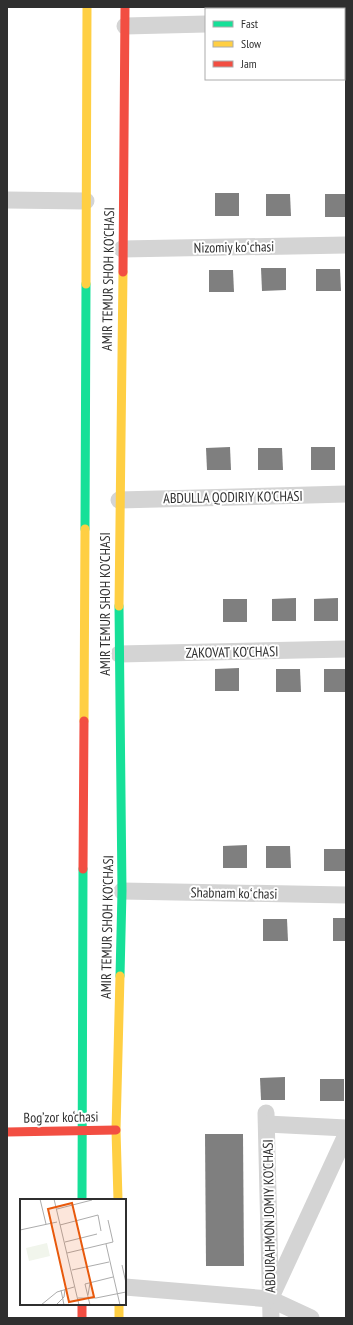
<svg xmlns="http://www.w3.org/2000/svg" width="353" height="1325" font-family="'PT Sans Narrow',sans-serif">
  <rect width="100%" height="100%" fill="#fff"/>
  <g fill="#7f7f7f">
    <rect x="344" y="40" width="2" height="23"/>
    <rect x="215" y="193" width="24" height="23"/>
    <path d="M266 194H290L291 216H266Z"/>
    <rect x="325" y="194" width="21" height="23"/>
    <path d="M261 268H286V290L262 291Z"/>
    <path d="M316 269H340L341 291H316Z"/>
    <path d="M209 270H233L234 292H209Z"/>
    <path d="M230 447 231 470H207L206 448Z"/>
    <rect x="311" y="447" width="24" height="23"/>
    <path d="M258 448H282L283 470H258Z"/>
    <path d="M296 598V621H272V599Z"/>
    <path d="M338 598V621H314V599Z"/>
    <rect x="223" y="599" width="24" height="23"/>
    <path d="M239 668V691H215V669Z"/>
    <path d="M276 669H300L301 692H276Z"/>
    <rect x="324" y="669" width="22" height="23"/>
    <path d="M247 845V868H223V846Z"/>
    <path d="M266 846H290L291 868H266Z"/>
    <rect x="324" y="849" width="22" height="22"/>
    <rect x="333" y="918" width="13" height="23"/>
    <path d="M263 919H287L288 941H263Z"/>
    <path d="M285 1077V1100H261L260 1078Z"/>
    <rect x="320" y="1079" width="24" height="22"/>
    <path d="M205 1134H243L244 1266H206Z"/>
  </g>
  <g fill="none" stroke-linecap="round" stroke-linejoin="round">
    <g stroke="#d4d4d4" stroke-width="17">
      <path d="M344 20H346"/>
      <path d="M125 26 206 24"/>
      <path d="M7 200 86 201"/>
      <path d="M122 249 346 245"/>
      <path d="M119 500 346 494"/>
      <path d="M119 654 346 649"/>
      <path d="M122 891 346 895"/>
      <path d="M266 1113 271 1318"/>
      <path d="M267 1124 346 1128"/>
      <path d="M125 1287 270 1299 311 1318"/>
      <path d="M272 1295 346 1135"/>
    </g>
    <g stroke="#16e098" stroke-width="9">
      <path d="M85 529 86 284"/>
      <path d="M119 606 122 891 120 976"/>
      <path d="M82 1200 83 869"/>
    </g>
    <g stroke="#ffcf43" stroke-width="9">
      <path d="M86 284 87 7"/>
      <path d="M119 606 123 272"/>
      <path d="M84 721 85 529"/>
      <path d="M118 1200 116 1130 120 976"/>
      <path d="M119 1304V1318"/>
    </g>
    <g stroke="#f24e42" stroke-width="9">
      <path d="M123 272 125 7"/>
      <path d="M83 869 84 721"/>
      <path d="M7 1132 116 1130"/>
      <path d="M82 1304V1318"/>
    </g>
  </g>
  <g text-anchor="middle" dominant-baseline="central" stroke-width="4" stroke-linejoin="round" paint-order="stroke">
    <g font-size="14" fill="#2f2f2f" stroke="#fff">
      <text transform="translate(234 247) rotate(-1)">Nizomiy koʻchasi</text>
      <text transform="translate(108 279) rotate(-89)">AMIR TEMUR SHOH KO'CHASI</text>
      <text transform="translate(233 497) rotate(-1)">ABDULLA QODIRIY KO'CHASI</text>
      <text transform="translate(105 604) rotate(-90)">AMIR TEMUR SHOH KO'CHASI</text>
      <text transform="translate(232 652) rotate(-1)">ZAKOVAT KO'CHASI</text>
      <text transform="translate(234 893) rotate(1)">Shabnam koʻchasi</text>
      <text transform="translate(107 927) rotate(-89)">AMIR TEMUR SHOH KO'CHASI</text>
      <text transform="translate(61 1117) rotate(-1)">Bogʼzor ko‘chasi</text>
      <text transform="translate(269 1216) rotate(-91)">ABDURAHMON JOMIY KO'CHASI</text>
    </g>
  </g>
  <g transform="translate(20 1199)">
    <rect width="106" height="106" fill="#fff"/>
    <path d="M27 44 30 57 9 62 6 49Z" fill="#f1f5ec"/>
    <path fill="none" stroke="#acacac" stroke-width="1" d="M20 0 26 25M34 0 59 106M37 10 72 1M40 26 78 16 81 32M0 31 37 23M45 43 77 35M86 45 100 106M47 54 93 43 88 21M102 66 106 84M52 71 89 63M65 85 93 78M65 85 70 106M41 91 44 106M68 96 70 84M58 99H76L106 93M21 106 37 93 54 88M36 106 44 98 45 90"/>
    <path fill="#e8590c" fill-opacity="0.15" stroke="#e8590c" stroke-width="2" d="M52 4 74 98 49 103 28 10Z"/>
    <rect width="106" height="106" fill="none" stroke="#2f2f2f" stroke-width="2"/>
  </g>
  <rect width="353" height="1325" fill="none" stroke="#2f2f2f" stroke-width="16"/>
  <rect x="205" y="8" width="140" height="72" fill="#ffffff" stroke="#acacac"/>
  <rect x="213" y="21" width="20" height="6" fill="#16e098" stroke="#acacac"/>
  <text x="241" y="28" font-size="12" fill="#2f2f2f">Fast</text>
  <rect x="213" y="41" width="20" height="6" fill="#ffcf43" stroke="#acacac"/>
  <text x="241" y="48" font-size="12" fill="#2f2f2f">Slow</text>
  <rect x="213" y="61" width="20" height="6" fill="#f24e42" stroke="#acacac"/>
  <text x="241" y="68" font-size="12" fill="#2f2f2f">Jam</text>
</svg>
